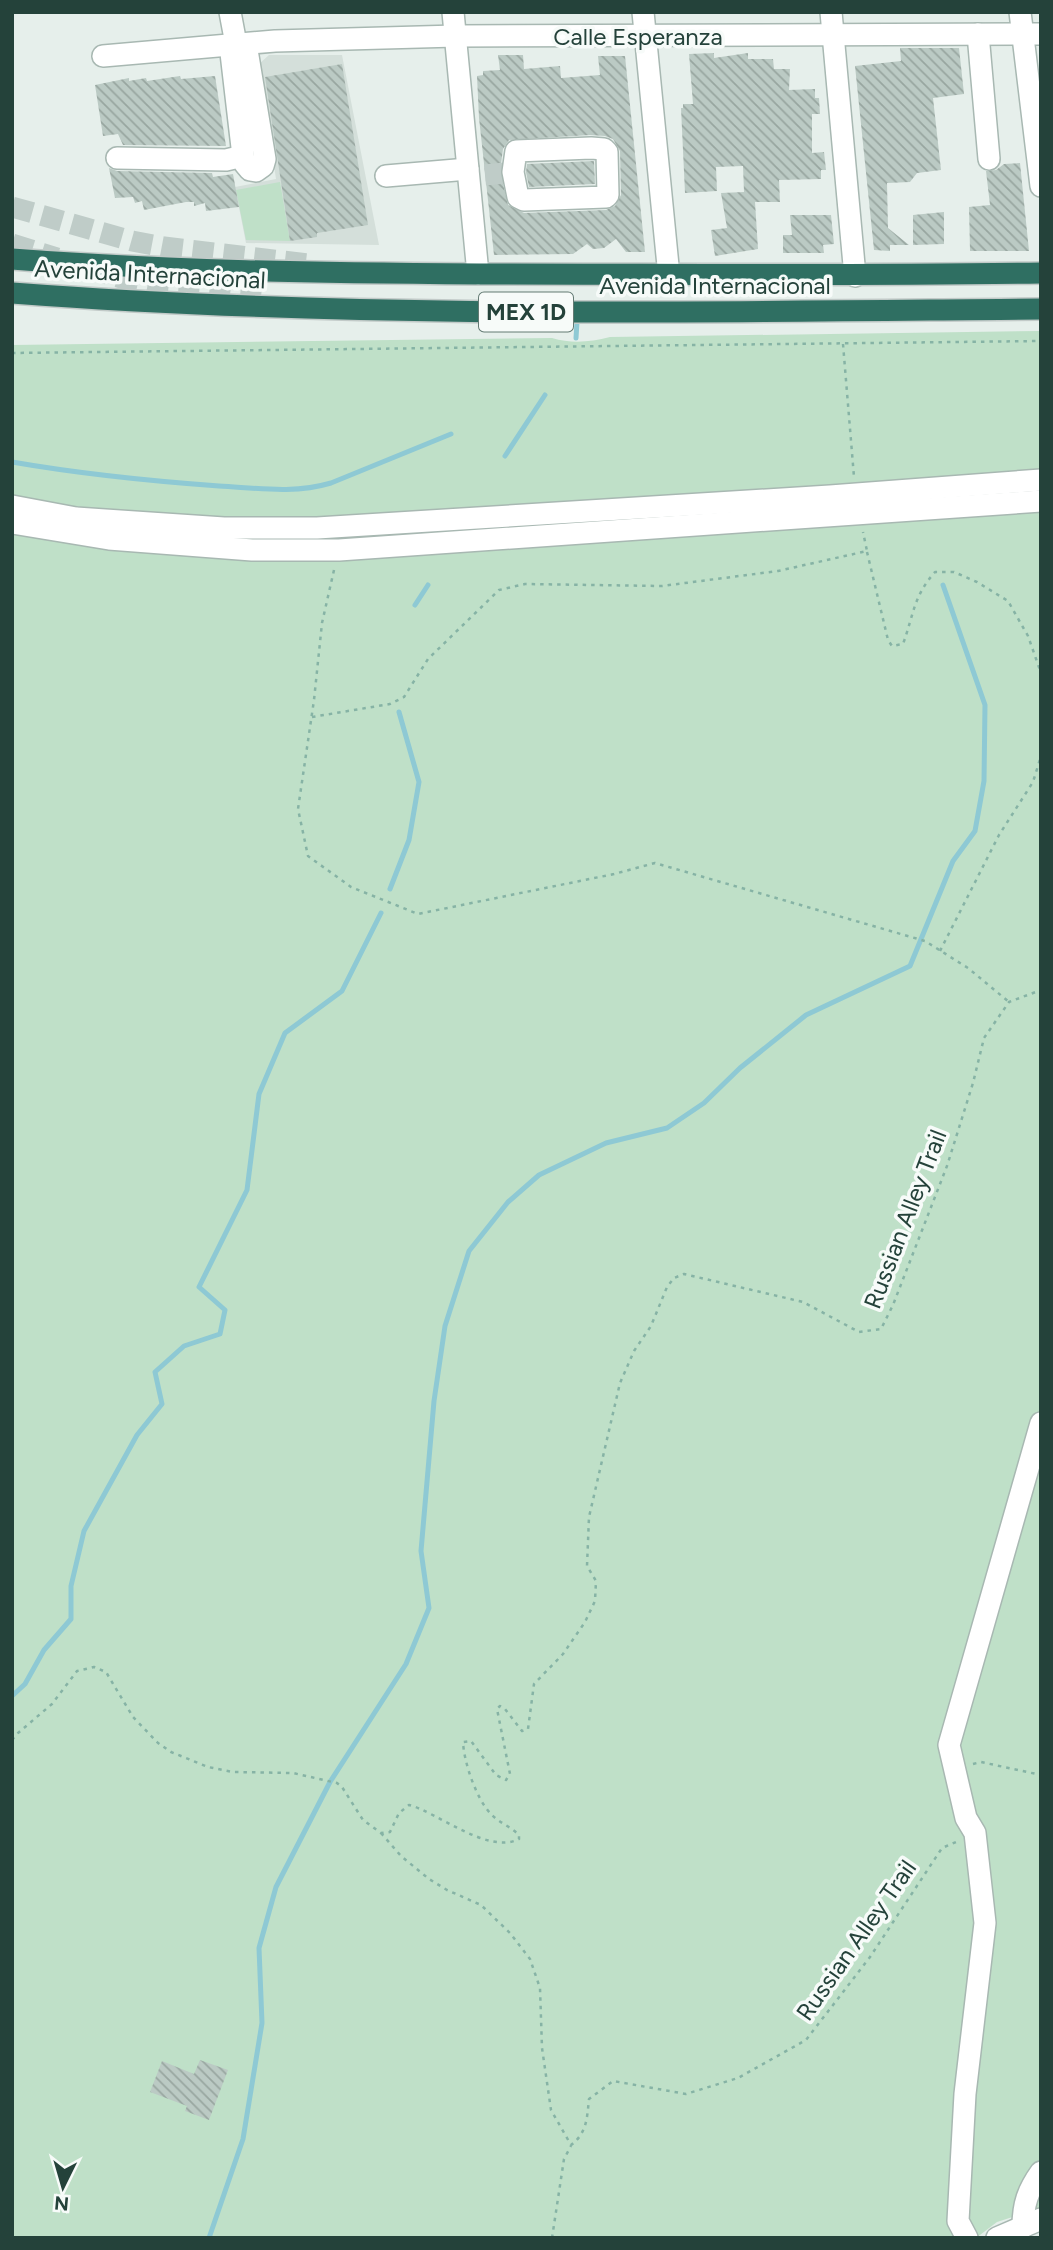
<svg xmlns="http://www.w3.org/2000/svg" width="1053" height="2250" font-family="Figtree,sans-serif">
  <defs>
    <pattern id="building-back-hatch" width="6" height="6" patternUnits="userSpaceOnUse" patternTransform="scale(1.75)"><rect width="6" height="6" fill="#bbcac4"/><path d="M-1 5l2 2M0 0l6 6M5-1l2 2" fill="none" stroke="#98a6a0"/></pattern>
  </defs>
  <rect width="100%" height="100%" fill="#e6efeb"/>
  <path fill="#d4dfda" d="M269 55H342L379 245 246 243 235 187 276 179 259 64Z"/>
  <g fill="#bfe0c8">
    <path d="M280 182 290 241 246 240 236 190Z"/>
    <path d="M1041 331V2208L997 2222 976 2238H12V345L552 338C572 344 590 342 610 337Z"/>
  </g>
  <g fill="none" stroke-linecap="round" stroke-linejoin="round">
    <g stroke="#8ec9d4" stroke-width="5">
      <path d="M576 338 577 322"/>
      <path d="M505 456 545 395"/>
      <path d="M12 462C81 474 150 481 219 486 257 488 294 494 331 483L451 434"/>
      <path d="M415 605 428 585"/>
      <path d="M390 889 409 840 419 782 399 712"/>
      <path d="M12 1696 25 1684 44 1650 71 1619V1586L84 1531 137 1435 162 1404 155 1372 184 1346 220 1334 225 1310 199 1287 247 1190 259 1094 285 1033 342 991 381 913"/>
      <path d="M209 2238 243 2139 262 2023 259 1948 276 1887 330 1782 406 1664 429 1608 421 1551 434 1401 445 1326 469 1251 508 1202 539 1175 606 1143 667 1128 704 1103 740 1068 806 1015 910 966 953 861 975 831 984 781 985 705 943 585"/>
    </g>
  </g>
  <g fill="url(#building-back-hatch)" fill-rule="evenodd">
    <path d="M900 48H959L964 94 933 98 941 170 917 173 910 182 887 183 888 228 909 245H890V251L874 250 855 66 901 61Z"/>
    <path d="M714 53V58L748 53V59H773L774 69H790L789 90 815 89V98H819L820 114H812V153L824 152 826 170H821V179L779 180 780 202H755L758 249 715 256 711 230 727 228 721 193 744 192 743 166 716 167 717 191 685 193 681 108H683V104H693L689 54Z"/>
    <path d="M498 55H523L524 69 560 66 561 78 600 75 598 56H625L645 252H626L616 239 604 248 593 249 587 244 573 254 494 255 479 118 477 76 483 75V71L500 70ZM590 135 605 136 613 139 620 151 621 195 615 206 606 210 524 213 508 205 500 171 503 149 509 140Z"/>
    <path d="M342 64 368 225 317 233V237L290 241 265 77Z"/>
    <path d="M180 76 181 79 215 76 226 146 123 145 118 134 103 136 95 85 129 78V81L146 78 147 81Z"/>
    <path d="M594 161 595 184 529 187 526 172 527 164Z"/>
    <path d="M1020 163 1029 251H970L969 207 990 205 986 171 996 170 1004 164Z"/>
    <path d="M109 168 117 171 212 173 213 177 233 174 239 207 206 211 205 203 194 206V202H186L144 210 142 201 135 203 133 197 115 198Z"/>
    <path d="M944 212V244L913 245V215Z"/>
    <path d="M790 215H831L834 244 823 245 824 253H783V235H792Z"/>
    <path d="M200 2060 228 2070 209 2120 185 2111 187 2106 150 2092 162 2061 194 2074Z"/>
  </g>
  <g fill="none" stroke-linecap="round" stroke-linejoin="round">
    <path stroke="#bfccc8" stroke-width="21" stroke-dasharray="21 10" stroke-linecap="butt" d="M485 175 505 173"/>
    <g stroke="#bfccc8" stroke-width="21" stroke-dasharray="21 10" stroke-linecap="butt">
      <path d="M12 207 132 241 164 247 308 264"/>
      <path d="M12 244 57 258"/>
      <path d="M88 268 131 281 161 287 266 298"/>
    </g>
    <g stroke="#a8b8b2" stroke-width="24">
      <g id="minor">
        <path d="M230 12 236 44 231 53 243 156 245 164 250 170 256 171 263 166 265 159 247 50 236 44"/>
        <path d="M453 12 478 274"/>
        <path d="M643 12 669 276"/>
        <path d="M831 12 855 276"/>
        <path d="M1020 12 1041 186"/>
        <path d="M978 34 989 159"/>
        <path d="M103 56 275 41 456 36 1041 34"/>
        <path d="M591 148 604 149 607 152 608 195 606 197 524 200 518 197 513 172 516 151Z"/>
        <path d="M117 158 226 160 243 156"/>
        <path d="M386 176 468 169"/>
        <path d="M12 506 76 518 224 528H317L830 496 1041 480"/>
        <path d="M12 523 109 539 252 550H339L1041 501"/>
        <path d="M1023 2227C1023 2204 1028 2190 1041 2172"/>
        <path d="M967 2238 958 2221 965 2094 985 1923 975 1833 966 1818 949 1745 1041 1423"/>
        <path d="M997 2238 1041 2219"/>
      </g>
    </g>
    <g stroke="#c2cac8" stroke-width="24">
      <g id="highway">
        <path d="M12 259C168 271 323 273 479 274 666 274 853 276 1041 273"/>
        <path d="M12 293C355 319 698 312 1041 309"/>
      </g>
    </g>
    <g stroke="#86b3a5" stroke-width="2.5" stroke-dasharray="3.5 5" stroke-linecap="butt">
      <path d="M843 344 854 477"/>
      <path d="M12 353 1041 341"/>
      <path d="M867 552 888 640 892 646 903 644C914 614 913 597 935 572H954L977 582 1008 601 1028 636 1041 673"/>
      <path d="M334 570 322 623 314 700 298 809 308 856 351 887 418 914 614 874 655 863 925 941 968 968 1009 1002"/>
      <path d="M312 717 390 704 404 697 428 659 499 590 525 584 662 586 778 571 867 551 863 532"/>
      <path d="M940 951 999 835 1033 782 1041 756"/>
      <path d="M12 1740 18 1733 52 1704 77 1671 94 1667 106 1672 133 1717 158 1743 171 1752 208 1767 233 1772 293 1773 337 1783 342 1787 363 1820 381 1833 390 1832 399 1813 409 1805C437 1812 488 1855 519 1839V1835C511 1827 500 1823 492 1815 477 1801 464 1763 463 1742L471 1741 496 1775 506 1780 510 1774 497 1709 500 1706 505 1709 522 1731 528 1729 534 1684 563 1654 585 1622 595 1601 596 1581 587 1566 589 1517 620 1383 634 1351 651 1326 667 1287 674 1278 684 1274 803 1302 859 1332 881 1329 893 1305 947 1166 973 1083 984 1038 1009 1002 1041 990"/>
      <path d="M973 1764 981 1762 1041 1775"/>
      <path d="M381 1833 401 1856 429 1879 447 1890 481 1905 510 1933 530 1959 540 1988 542 2048 551 2110 571 2145C587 2133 587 2118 589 2099L613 2081 686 2094 738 2078 806 2040 870 1957 942 1848 956 1842"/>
      <path d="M552 2238 564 2159 571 2146"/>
    </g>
    <use href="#minor" stroke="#fff" stroke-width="21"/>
    <use href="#highway" stroke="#2f6f62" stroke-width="21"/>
  </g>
  <g text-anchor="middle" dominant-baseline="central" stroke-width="7" stroke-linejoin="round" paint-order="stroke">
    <rect fill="#f7fbf9" stroke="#637a73" stroke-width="2" x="479" y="292.5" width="94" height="39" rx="5"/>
    <g font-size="23" font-weight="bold" fill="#24423a">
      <text x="526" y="312">MEX 1D</text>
    </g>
    <g font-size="24" fill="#24423a" stroke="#f7fbf9">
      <text x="638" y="36">Calle Esperanza</text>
      <text transform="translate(150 274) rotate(3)">Avenida Internacional</text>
      <text x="715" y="285">Avenida Internacional</text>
      <text transform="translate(905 1219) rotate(-69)">Russian Alley Trail</text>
      <text transform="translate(856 1940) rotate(-55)">Russian Alley Trail</text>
    </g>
  </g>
  <rect width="1053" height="2250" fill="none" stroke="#24423a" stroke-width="28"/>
  <g transform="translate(63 2187) rotate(185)" stroke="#f7fbf9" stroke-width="5" paint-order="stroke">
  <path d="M0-5L12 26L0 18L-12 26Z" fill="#24423a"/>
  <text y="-10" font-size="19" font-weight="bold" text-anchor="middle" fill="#24423a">N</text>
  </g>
</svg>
